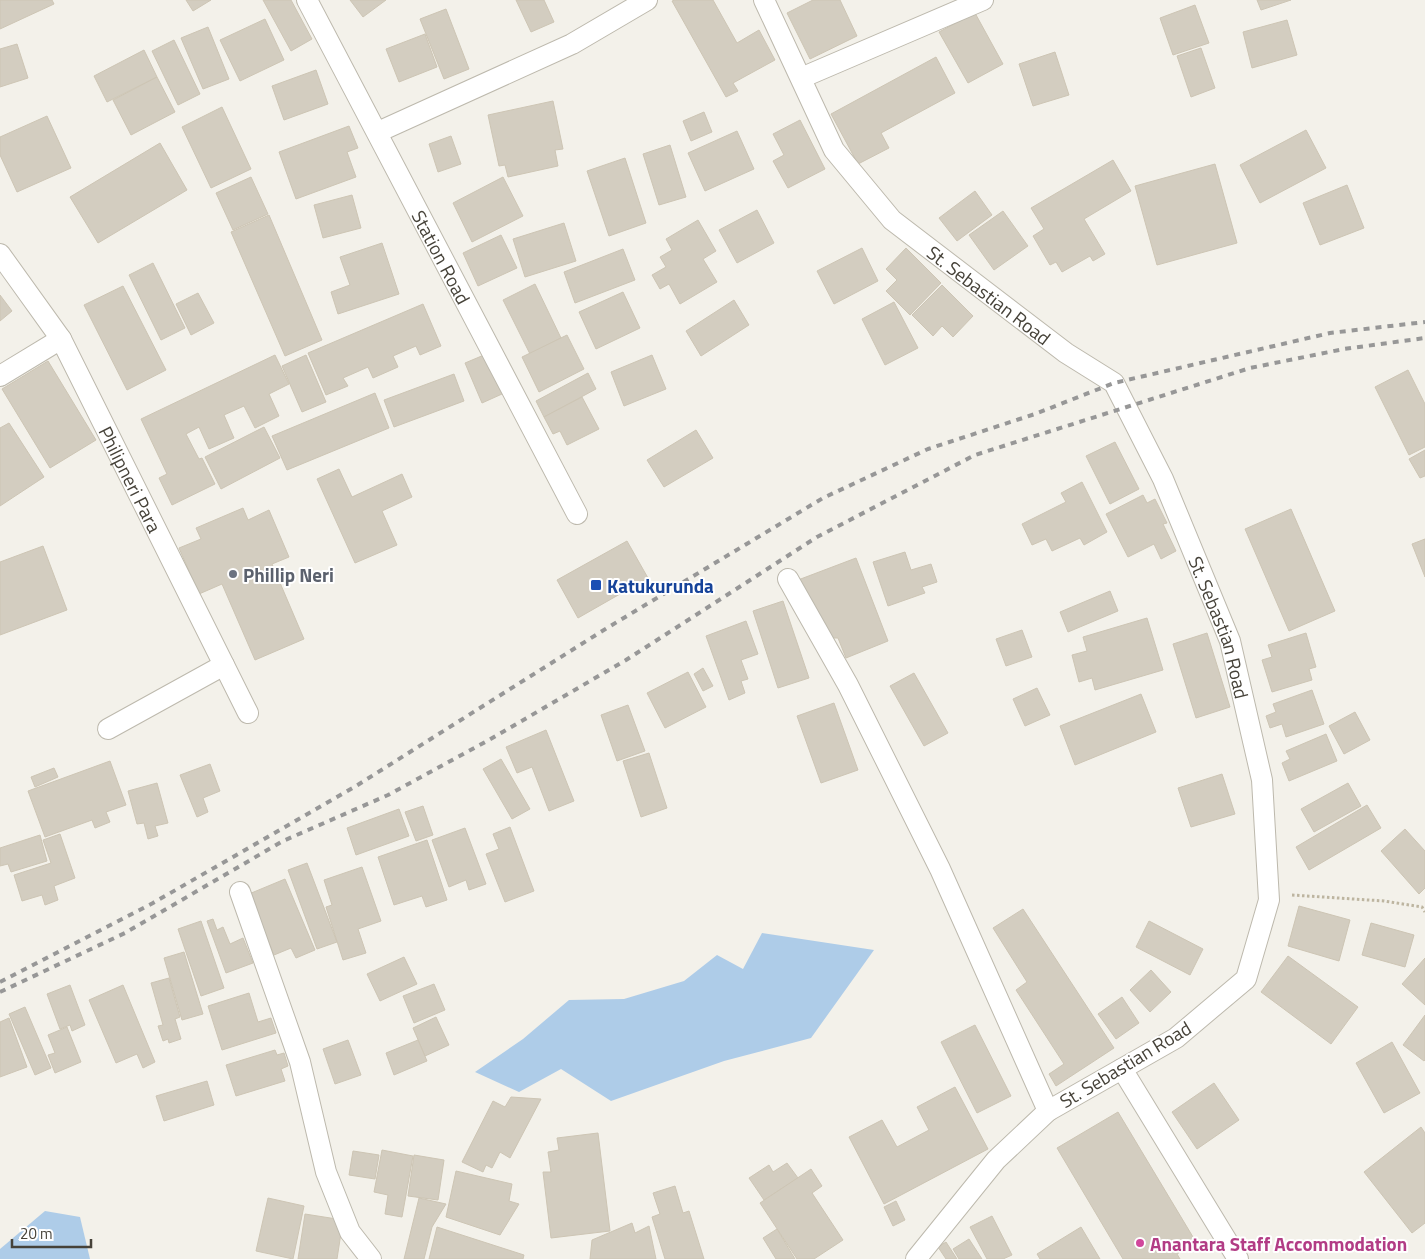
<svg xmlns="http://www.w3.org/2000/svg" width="1425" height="1259" font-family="'Titillium Web',sans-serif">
  <rect width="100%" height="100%" fill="#f3f1ea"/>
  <g fill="#aecce8">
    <path d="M762 933 874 950 811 1038 724 1061 611 1101 561 1069 519 1092 475 1072 523 1039 569 1000 624 999 684 981 717 955 743 969Z"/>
    <path d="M45 1211 80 1217 90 1259H0V1249Z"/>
  </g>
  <g fill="#d3cdc0" stroke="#cdc5b4">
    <path d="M0 0H52L54 4 0 29Z"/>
    <path d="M186 0H211L193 11Z"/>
    <path d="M263 0H291L312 39 291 51Z"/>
    <path d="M350 0H386L363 17Z"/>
    <path d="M516 0H544L554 22 531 32Z"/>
    <path d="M675 0H713L737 43 759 30 775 60 733 83 738 91 726 97 672 1Z"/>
    <path d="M813 0H840L857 36 810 59 787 13Z"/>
    <path d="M1257 0H1291L1261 10Z"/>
    <path d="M1195 5 1209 43 1173 55 1160 18Z"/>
    <path d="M446 9 469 69 444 79 420 19Z"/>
    <path d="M975 13 1003 64 968 83 939 32Z"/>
    <path d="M265 19 284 60 240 81 220 40Z"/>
    <path d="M1287 20 1297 55 1252 68 1243 32Z"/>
    <path d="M208 27 229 79 203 89 181 38Z"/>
    <path d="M425 34 437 67 399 82 386 49Z"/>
    <path d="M174 40 200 94 178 105 152 51Z"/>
    <path d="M17 44 28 78 0 87V49Z"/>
    <path d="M1201 48 1215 88 1191 97 1177 56Z"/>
    <path d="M144 50 157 77 107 102 94 76Z"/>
    <path d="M1055 52 1069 95 1033 106 1019 64Z"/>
    <path d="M936 57 955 93 881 133 889 148 858 164 831 114Z"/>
    <path d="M316 70 328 104 284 120 272 86Z"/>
    <path d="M157 77 175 112 131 135 113 100Z"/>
    <path d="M553 101 563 149 555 150 558 166 508 177 505 165 499 166 488 115Z"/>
    <path d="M222 107 251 169 211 188 182 127Z"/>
    <path d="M704 112 712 132 691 141 683 121Z"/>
    <path d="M47 116 71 168 17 192 0 155V137Z"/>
    <path d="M800 120 825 169 788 188 773 161 784 155 773 134Z"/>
    <path d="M349 126 358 148 347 152 356 177 296 199 279 152Z"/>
    <path d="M1306 130 1326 168 1260 203 1240 165Z"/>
    <path d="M737 131 754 169 705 191 688 153Z"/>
    <path d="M451 136 461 164 438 172 429 144Z"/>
    <path d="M160 143 187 190 98 243 70 197Z"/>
    <path d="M670 145 686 197 659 205 643 154Z"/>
    <path d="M625 158 646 223 609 236 587 171Z"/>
    <path d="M1113 160 1131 191 1084 219 1105 254 1093 261 1090 256 1062 272 1056 262 1050 265 1033 236 1044 229 1031 208Z"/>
    <path d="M1215 164 1237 243 1157 265 1135 186Z"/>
    <path d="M251 177 268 214 233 230 216 193Z"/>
    <path d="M503 177 523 216 472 242 453 203Z"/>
    <path d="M1347 185 1364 228 1320 245 1303 203Z"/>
    <path d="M975 191 992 215 957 241 939 218Z"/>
    <path d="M352 195 361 228 323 238 314 205Z"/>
    <path d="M757 210 774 243 737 263 719 230Z"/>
    <path d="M1003 211 1028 246 994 270 969 235Z"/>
    <path d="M269 215 322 340 285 356 231 232Z"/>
    <path d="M698 220 716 251 703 259 717 282 680 304 669 284 660 289 652 275 666 267 660 257 672 250 666 239Z"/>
    <path d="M564 223 576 261 525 277 513 239Z"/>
    <path d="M501 235 517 268 478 286 463 253Z"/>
    <path d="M382 243 399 294 338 314 331 292 350 285 340 257Z"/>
    <path d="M862 248 878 281 834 304 817 271Z"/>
    <path d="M906 248 941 283 910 315 886 291 897 280 886 269Z"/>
    <path d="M623 249 635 280 575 303 564 272Z"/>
    <path d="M153 263 185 328 161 340 129 275Z"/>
    <path d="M535 284 561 338 530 354 503 300Z"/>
    <path d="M942 285 973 316 953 337 942 326 933 336 912 315Z"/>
    <path d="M123 286 166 370 127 390 84 305Z"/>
    <path d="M623 292 640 328 596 349 579 312Z"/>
    <path d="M198 293 214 323 191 335 176 304Z"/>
    <path d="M0 295 12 311 0 321Z"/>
    <path d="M734 300 749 325 701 356 686 331Z"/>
    <path d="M894 302 918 348 885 365 862 319Z"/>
    <path d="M423 304 441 346 420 355 416 346 393 356 398 367 373 378 368 367 343 378 348 386 326 395 308 353Z"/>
    <path d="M567 335 584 369 539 392 522 357Z"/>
    <path d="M275 355 289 384 269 394 279 416 255 428 244 406 224 415 234 438 209 449 199 427 186 434 199 459 202 458 215 484 172 505 159 478 167 474 141 419Z"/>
    <path d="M306 355 326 402 302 412 282 366Z"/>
    <path d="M484 355 502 394 482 403 465 363Z"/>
    <path d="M652 355 666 389 624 406 611 372Z"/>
    <path d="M48 361 96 440 50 468 2 389Z"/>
    <path d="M1408 370 1425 404V447L1409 455 1375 387Z"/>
    <path d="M588 373 596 389 544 417 536 401Z"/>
    <path d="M454 374 464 401 394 427 384 400Z"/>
    <path d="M375 393 389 428 287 470 272 436Z"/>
    <path d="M582 397 599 429 567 445 560 431 553 434 544 417Z"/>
    <path d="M9 423 44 477 0 506V428Z"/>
    <path d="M264 427 280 458 221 489 205 457Z"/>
    <path d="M696 430 713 458 664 487 647 460Z"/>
    <path d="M1115 442 1139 489 1110 504 1086 456Z"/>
    <path d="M1425 450V476L1420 478 1409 459Z"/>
    <path d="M339 469 352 497 402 474 412 497 382 511 397 545 355 563 317 479Z"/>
    <path d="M1082 482 1107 532 1084 545 1080 538 1052 551 1046 539 1032 545 1022 524 1066 502 1061 493Z"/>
    <path d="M1143 495 1147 503 1155 499 1167 523 1163 524 1176 551 1161 559 1154 544 1128 557 1106 514Z"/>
    <path d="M243 508 248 520 269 510 289 557 272 564 304 639 255 660 222 584 199 594 179 548 201 539 196 528Z"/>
    <path d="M1291 509 1335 611 1289 631 1245 529Z"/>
    <path d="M1425 539V577L1412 544Z"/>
    <path d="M627 541 648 578 578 618 557 580Z"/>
    <path d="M43 546 67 610 0 635V562Z"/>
    <path d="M905 552 911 570 931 564 937 582 922 587 925 593 888 606 873 562Z"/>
    <path d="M856 558 888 641 846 658 838 638H827L798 580Z"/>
    <path d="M1110 591 1118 611 1068 632 1060 612Z"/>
    <path d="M783 601 809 678 778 688 753 611Z"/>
    <path d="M1147 618 1163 670 1095 690 1092 678 1079 682 1072 655 1087 651 1083 637Z"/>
    <path d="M746 621 758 654 741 660 748 679 741 681 745 693 729 700 706 636Z"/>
    <path d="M1022 630 1032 657 1006 666 996 639Z"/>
    <path d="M1207 633 1230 707 1196 718 1173 644Z"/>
    <path d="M1306 633 1316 667 1309 669 1312 680 1272 692 1262 660 1272 657 1268 645Z"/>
    <path d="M703 668 713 686 703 691 694 674Z"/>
    <path d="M688 672 706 707 665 728 647 693Z"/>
    <path d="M914 673 948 733 924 746 890 686Z"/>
    <path d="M1037 688 1050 715 1025 726 1013 699Z"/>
    <path d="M1312 690 1324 724 1286 737 1282 724 1270 728 1266 716 1276 712 1273 704Z"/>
    <path d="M1141 694 1156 732 1075 765 1060 726Z"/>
    <path d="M834 703 858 770 821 783 797 716Z"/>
    <path d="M628 705 645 751 617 761 601 715Z"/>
    <path d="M1355 712 1370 740 1344 754 1329 726Z"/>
    <path d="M546 730 574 801 549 811 532 767 517 773 506 747Z"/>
    <path d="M1326 734 1337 761 1289 781 1282 763 1290 759 1286 751Z"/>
    <path d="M649 753 667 808 641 817 623 761Z"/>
    <path d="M501 759 530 809 512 819 483 769Z"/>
    <path d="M110 761 126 805 106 812 110 822 95 828 92 820 45 837 28 791Z"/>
    <path d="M210 764 220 791 203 798 208 812 197 817 180 775Z"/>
    <path d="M54 768 58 777 35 787 31 777Z"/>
    <path d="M1222 774 1235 814 1191 827 1178 788Z"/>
    <path d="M157 783 168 823 155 826 158 836 148 839 144 823 137 824 128 791Z"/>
    <path d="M1348 783 1361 806 1314 832 1301 809Z"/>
    <path d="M1367 805 1381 828 1309 870 1296 847Z"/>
    <path d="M423 806 433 835 416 841 405 812Z"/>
    <path d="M399 809 409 836 356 855 347 828Z"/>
    <path d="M510 827 534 891 505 902 486 854 499 849 493 834Z"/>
    <path d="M465 828 486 884 469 890 466 880 449 887 432 840Z"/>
    <path d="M1405 829 1425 851V888L1419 894 1381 851Z"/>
    <path d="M60 834 75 878 54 886 58 900 45 905 42 895 22 901 14 875 51 863 43 840Z"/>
    <path d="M40 835 47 861 11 872 8 864 0 866V848Z"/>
    <path d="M427 840 447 900 426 907 422 896 394 905 378 857Z"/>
    <path d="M307 863 337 942 317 949 288 870Z"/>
    <path d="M362 867 381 921 358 929 366 953 343 960 326 907 332 905 324 880Z"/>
    <path d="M285 879 315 950 296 958 291 948 274 955 249 894Z"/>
    <path d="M1299 906 1350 920 1339 961 1288 946Z"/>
    <path d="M1023 909 1114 1048 1056 1086 1049 1074 1064 1064 1016 990 1027 982 993 928Z"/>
    <path d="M213 919 217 930 223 927 230 944 243 938 253 963 226 973 207 921Z"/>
    <path d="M201 921 224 988 201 996 178 929Z"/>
    <path d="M1149 921 1203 949 1190 975 1136 947Z"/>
    <path d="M1371 923 1414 935 1405 967 1362 955Z"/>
    <path d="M184 952 203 1014 182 1020 164 958Z"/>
    <path d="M1288 956 1358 1007 1331 1044 1261 992Z"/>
    <path d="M404 957 417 984 380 1001 367 974Z"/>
    <path d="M1425 958V1005L1402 984Z"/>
    <path d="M1151 970 1171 992 1150 1012 1130 990Z"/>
    <path d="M169 978 180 1017 175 1019 181 1039 169 1043 168 1039 163 1041 158 1026 163 1025 151 983Z"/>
    <path d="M434 984 445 1010 414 1023 403 996Z"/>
    <path d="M70 985 85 1025 72 1031 70 1025 60 1029 47 994Z"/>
    <path d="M123 985 155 1062 143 1068 137 1054 116 1063 89 1000Z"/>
    <path d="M249 993 258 1022 271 1018 276 1033 222 1050 208 1006Z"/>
    <path d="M1122 997 1139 1023 1116 1039 1098 1014Z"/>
    <path d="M25 1007 51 1068 35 1075 9 1014Z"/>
    <path d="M1425 1015V1060L1424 1061 1403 1045Z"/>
    <path d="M436 1017 449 1045 425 1056 413 1028Z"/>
    <path d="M9 1018 27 1067 0 1077V1022Z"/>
    <path d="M975 1025 1011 1096 977 1113 941 1042Z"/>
    <path d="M67 1027 81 1062 55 1073 48 1055 55 1053 48 1035Z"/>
    <path d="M348 1040 361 1075 335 1084 323 1049Z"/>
    <path d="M418 1040 427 1061 394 1075 386 1053Z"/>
    <path d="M1392 1042 1420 1093 1384 1113 1356 1063Z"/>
    <path d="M275 1050 277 1055 284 1053 288 1066 281 1069 285 1081 236 1096 226 1065Z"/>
    <path d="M207 1081 214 1105 164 1121 156 1096Z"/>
    <path d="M1214 1083 1239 1120 1197 1149 1172 1112Z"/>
    <path d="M955 1087 988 1149 884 1204 849 1137 882 1120 897 1147 929 1130 917 1107Z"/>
    <path d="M511 1097 541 1099 510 1158 500 1152 492 1168 486 1165 483 1172 462 1162 493 1101 505 1107Z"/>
    <path d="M1118 1112 1196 1242 1177 1254 1180 1259H1123L1057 1148Z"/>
    <path d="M1421 1127 1425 1133V1223L1412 1233 1364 1172Z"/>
    <path d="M598 1133 610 1231 551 1238 543 1172H551L548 1152 559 1150 557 1138Z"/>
    <path d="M382 1150 413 1156 402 1217 385 1214 388 1195 374 1192Z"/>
    <path d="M353 1151 379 1155 375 1179 349 1175Z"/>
    <path d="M414 1155 444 1160 438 1200 408 1196Z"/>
    <path d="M787 1163 798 1178 764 1200 749 1178 769 1165 773 1172Z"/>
    <path d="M811 1169 822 1186 812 1193 843 1240 814 1259H797L760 1203Z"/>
    <path d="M456 1171 512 1184 509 1201 519 1204 500 1235 446 1217Z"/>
    <path d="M675 1186 683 1213 689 1211 704 1259H665L652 1217 660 1214 653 1193Z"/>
    <path d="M268 1198 304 1206 293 1259 256 1251Z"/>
    <path d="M419 1198 446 1204 432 1227 424 1259H404Z"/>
    <path d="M896 1201 905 1220 893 1226 884 1207Z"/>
    <path d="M305 1214 343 1220 337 1259H298Z"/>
    <path d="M992 1216 1012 1255 1003 1259H987L970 1227Z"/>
    <path d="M632 1223 635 1233 649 1226 656 1259H590L592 1240Z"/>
    <path d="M437 1227 524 1255 523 1259H429Z"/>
    <path d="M1081 1227 1100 1259H1040L1037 1254Z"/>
    <path d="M777 1229 795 1259H776L763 1238Z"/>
    <path d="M969 1239 982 1259H959L953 1249Z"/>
    <path d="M946 1242 957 1259H946L938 1247Z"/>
  </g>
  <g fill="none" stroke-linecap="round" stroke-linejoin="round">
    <g stroke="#bdb9ad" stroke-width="22">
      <g id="street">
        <path id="s1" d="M307 0 577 514"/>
        <path id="s2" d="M764 0 834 150 892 220 1066 353 1114 383 1163 479 1230 641 1262 780 1269 900 1246 979 1176 1038 1048 1111 996 1160 916 1259"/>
        <path d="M801 78 983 0"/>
        <path d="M378 132 572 44 647 0"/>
        <path id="s3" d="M0 254 61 339 248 713"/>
        <path d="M0 376 61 339"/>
        <path d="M788 579 848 685 940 869 1048 1111"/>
        <path d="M108 729 224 665"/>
        <path d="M240 892 300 1062 326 1172 350 1232 371 1259"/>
        <path d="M1122 1069 1238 1259"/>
      </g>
    </g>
    <path stroke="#bdb5a0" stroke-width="3" stroke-dasharray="2.5 2.5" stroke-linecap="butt" d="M1292 895 1384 901 1422 907 1425 912"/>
    <use href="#street" stroke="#fff" stroke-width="20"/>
    <g stroke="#979797" stroke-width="4" stroke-dasharray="6 6" stroke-linecap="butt">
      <path d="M0 982 153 903 356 786 607 628 823 498 928 449 1035 414 1114 383 1330 333 1425 322"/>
      <path d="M0 992 125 933 283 841 388 795 489 740 626 660 817 537 975 455 1250 368 1344 349 1425 338"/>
    </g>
  </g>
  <circle fill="#6b7280" stroke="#fff" stroke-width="2" cx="233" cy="574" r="5"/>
  <rect fill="#1a4fb4" stroke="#fff" stroke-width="2" x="590" y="579" width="12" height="12" rx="2.5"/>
  <circle fill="#d1479c" stroke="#fff" stroke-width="2" cx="1140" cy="1243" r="5"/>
  <g text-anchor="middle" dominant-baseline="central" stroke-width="4" stroke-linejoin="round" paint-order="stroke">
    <g font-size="19" fill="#464239" stroke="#fff">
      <text stroke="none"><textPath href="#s1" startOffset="290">Station Road</textPath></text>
      <text stroke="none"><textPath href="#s2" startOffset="379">St. Sebastian Road</textPath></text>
      <text stroke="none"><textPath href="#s3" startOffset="261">Philipneri Para</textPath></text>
      <text stroke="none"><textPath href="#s2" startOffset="799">St. Sebastian Road</textPath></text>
      <text transform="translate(1125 1064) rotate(-31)">St. Sebastian Road</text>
    </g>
    <g font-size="19" font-weight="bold" fill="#5b616d" stroke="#fff" text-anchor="start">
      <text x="243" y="574">Phillip Neri</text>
    </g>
    <g font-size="19" font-weight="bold" fill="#164399" stroke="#fff" text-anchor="start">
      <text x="607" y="585">Katukurunda</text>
    </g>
    <g font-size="19" font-weight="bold" fill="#b23c85" stroke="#fff" text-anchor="start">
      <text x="1150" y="1243">Anantara Staff Accommodation</text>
    </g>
  </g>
  <path d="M12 1239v8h79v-8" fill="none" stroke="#464239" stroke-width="2.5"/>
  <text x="20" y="1239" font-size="15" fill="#464239" stroke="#ffffff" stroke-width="4" paint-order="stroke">20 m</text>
</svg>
